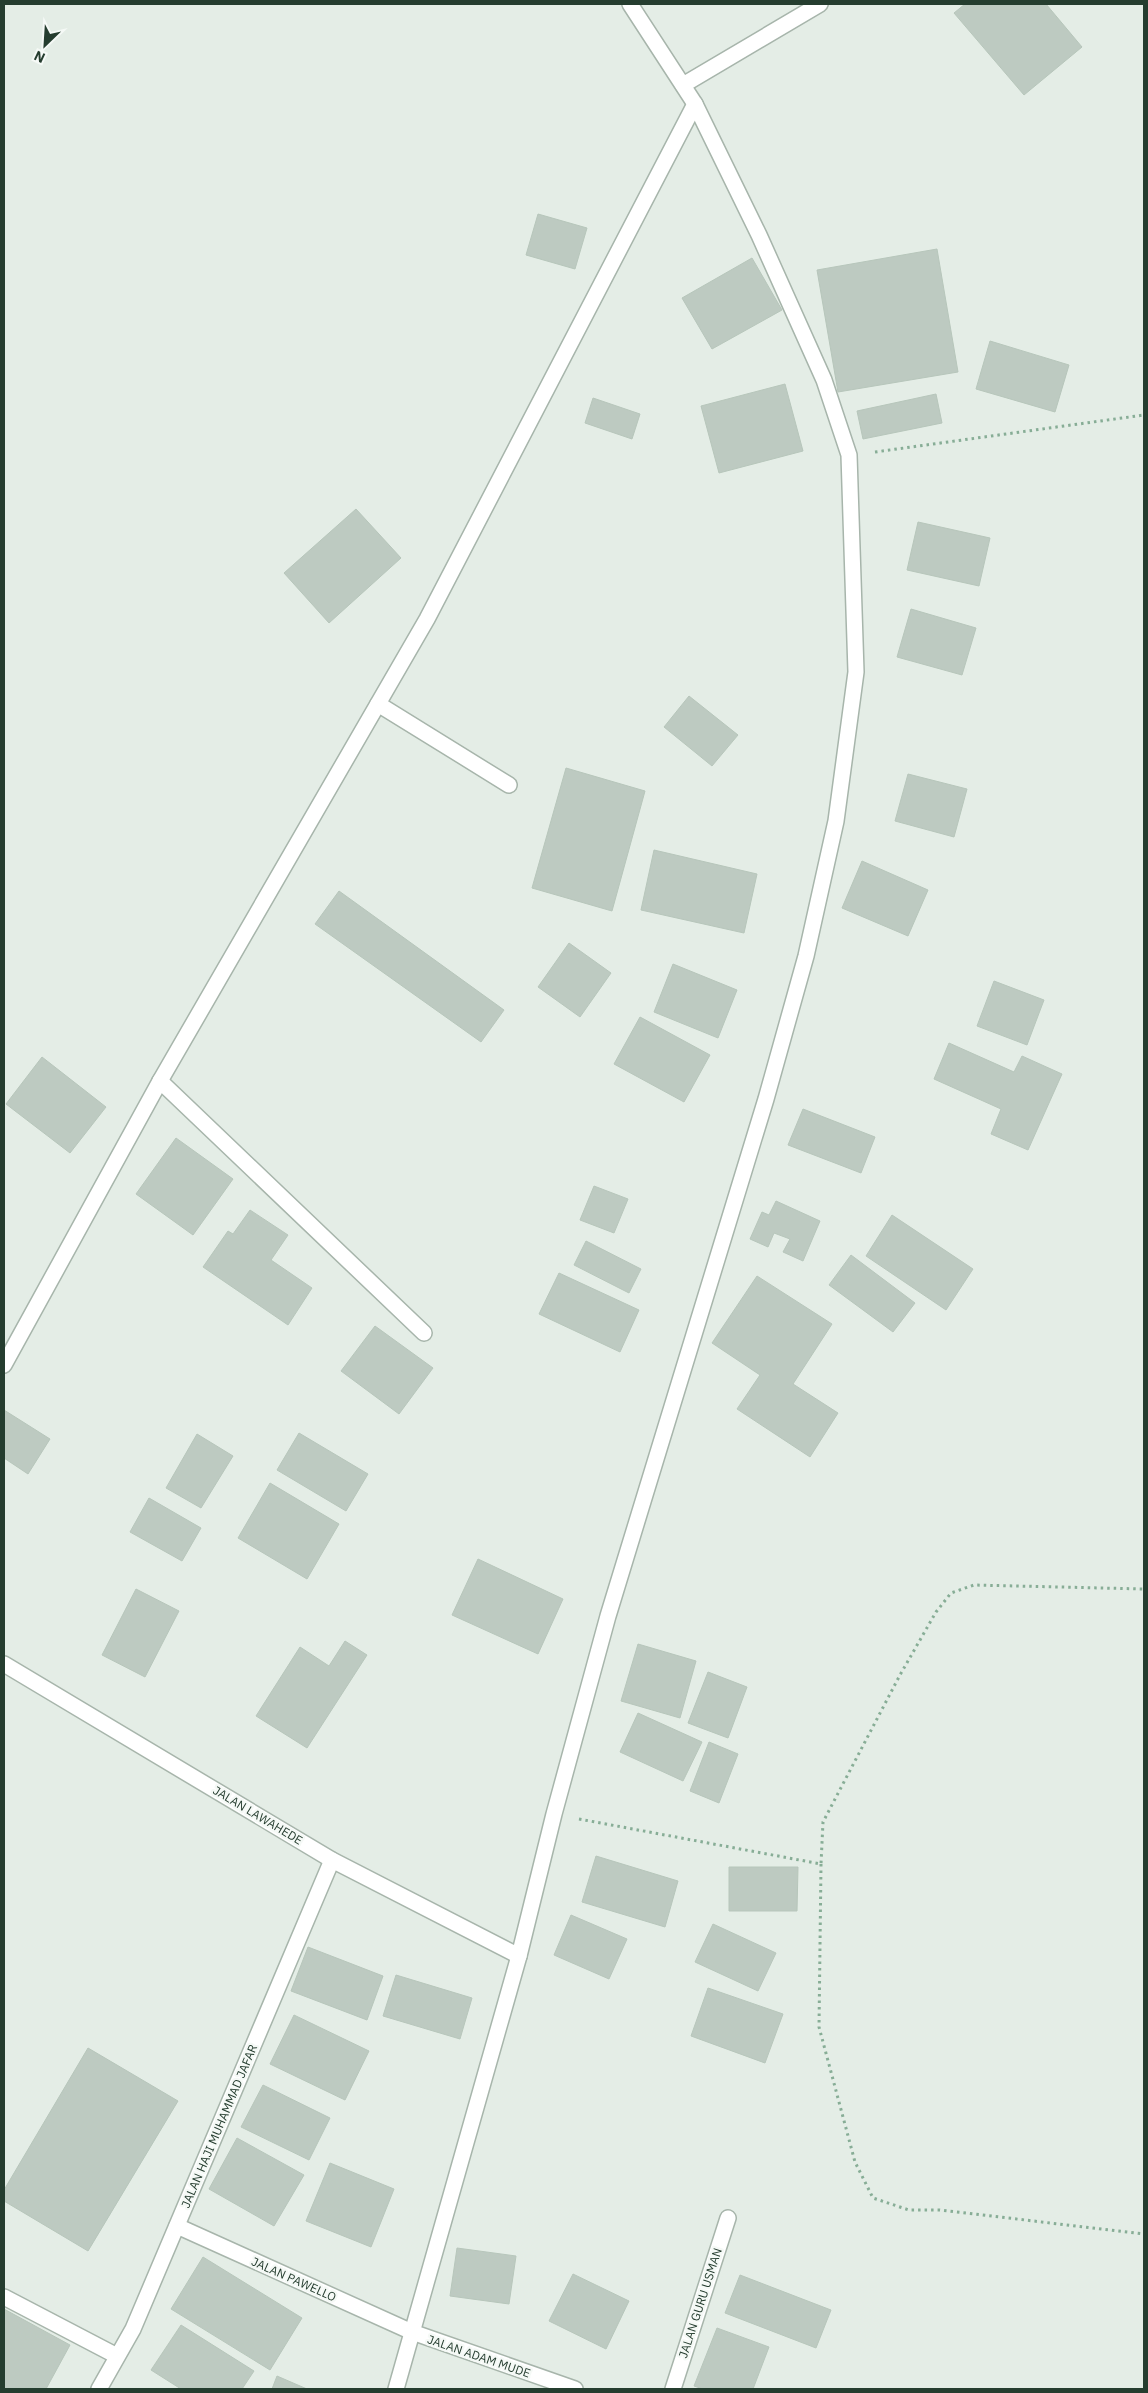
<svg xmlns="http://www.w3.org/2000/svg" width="1148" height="2393" font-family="'IBM Plex Sans',sans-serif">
  <rect width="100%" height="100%" fill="#e4ede6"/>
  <g fill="#bdcac1" stroke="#b7c6bb">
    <path d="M965 4H1046L1082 47 1024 95 954 13Z"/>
    <path d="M538 214 587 228 575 269 526 255Z"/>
    <path d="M937 249 958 372 838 392 817 270Z"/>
    <path d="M752 258 782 310 712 349 682 298Z"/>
    <path d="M990 341 1069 365 1055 412 976 389Z"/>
    <path d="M785 384 803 451 719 473 701 406Z"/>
    <path d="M936 394 942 423 863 439 857 411Z"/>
    <path d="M593 398 640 414 632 439 585 423Z"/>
    <path d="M356 509 401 558 329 623 284 573Z"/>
    <path d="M918 522 990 538 979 586 907 570Z"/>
    <path d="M911 609 976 628 962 675 897 657Z"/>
    <path d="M689 696 738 735 712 766 664 727Z"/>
    <path d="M566 768 645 791 612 911 532 888Z"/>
    <path d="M908 774 967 789 954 837 895 821Z"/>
    <path d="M654 850 757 874 744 933 641 910Z"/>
    <path d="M862 861 928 890 908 936 842 908Z"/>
    <path d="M339 891 504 1010 481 1042 315 924Z"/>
    <path d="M569 943 611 973 580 1017 538 987Z"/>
    <path d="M673 964 737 990 718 1038 654 1012Z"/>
    <path d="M994 981 1044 1000 1027 1045 977 1026Z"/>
    <path d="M640 1017 710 1055 684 1102 614 1064Z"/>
    <path d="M949 1043 1014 1072 1022 1056 1062 1074 1028 1150 991 1134 1001 1109 934 1079Z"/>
    <path d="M42 1057 106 1107 70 1153 6 1104Z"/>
    <path d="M803 1109 875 1137 861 1173 788 1145Z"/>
    <path d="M176 1138 233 1179 193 1235 136 1194Z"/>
    <path d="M594 1186 628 1199 614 1233 580 1220Z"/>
    <path d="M776 1201 820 1221 803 1261 783 1252 790 1239 774 1233 768 1247 750 1239 762 1212 769 1215Z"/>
    <path d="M250 1210 288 1235 271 1260 312 1288 288 1325 203 1267 228 1231 233 1234Z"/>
    <path d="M892 1215 973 1269 946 1310 866 1256Z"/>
    <path d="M586 1241 641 1269 629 1293 574 1265Z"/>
    <path d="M851 1255 915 1303 893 1332 829 1285Z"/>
    <path d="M559 1273 639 1310 620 1352 539 1314Z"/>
    <path d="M757 1276 832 1324 793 1384 838 1413 810 1457 737 1409 760 1375 712 1343Z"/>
    <path d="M375 1326 433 1368 399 1414 341 1371Z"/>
    <path d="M4 1410 50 1439 28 1474 4 1458Z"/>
    <path d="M299 1433 368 1474 346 1511 277 1470Z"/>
    <path d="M197 1434 233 1456 201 1508 166 1488Z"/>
    <path d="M270 1483 339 1524 307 1579 238 1538Z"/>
    <path d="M149 1498 201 1528 182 1561 130 1532Z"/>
    <path d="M478 1559 563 1599 538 1654 452 1615Z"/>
    <path d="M136 1589 179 1611 145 1677 102 1655Z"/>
    <path d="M345 1641 367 1655 307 1748 256 1716 300 1647 329 1666Z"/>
    <path d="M638 1644 696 1661 680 1718 621 1701Z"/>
    <path d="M708 1672 747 1687 728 1738 688 1723Z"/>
    <path d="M638 1713 702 1742 683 1781 620 1752Z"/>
    <path d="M709 1742 738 1754 719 1803 690 1791Z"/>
    <path d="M596 1856 678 1881 665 1927 582 1902Z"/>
    <path d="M729 1867H798L797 1911H729Z"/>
    <path d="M571 1915 627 1939 609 1979 554 1955Z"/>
    <path d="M713 1924 776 1953 758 1991 695 1962Z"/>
    <path d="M308 1947 383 1976 367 2020 291 1991Z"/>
    <path d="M396 1975 472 1998 460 2039 383 2016Z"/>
    <path d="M708 1988 783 2014 765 2063 691 2036Z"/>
    <path d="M294 2015 369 2051 345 2100 270 2064Z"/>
    <path d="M88 2048 178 2101 88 2251 4 2201V2190Z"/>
    <path d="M263 2085 330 2118 309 2160 241 2127Z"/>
    <path d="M237 2138 304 2175 274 2226 209 2189Z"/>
    <path d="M330 2163 394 2189 371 2247 306 2221Z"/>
    <path d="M457 2248 516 2256 509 2304 450 2296Z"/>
    <path d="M203 2257 302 2318 270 2370 171 2309Z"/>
    <path d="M573 2274 629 2301 606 2349 549 2321Z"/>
    <path d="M740 2275 831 2310 816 2348 725 2313Z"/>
    <path d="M4 2309 70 2345 46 2389H4Z"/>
    <path d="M181 2325 254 2371 242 2389H181L151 2370Z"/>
    <path d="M717 2328 769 2347 753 2389H703L694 2386Z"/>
    <path d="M277 2376 307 2389H272Z"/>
  </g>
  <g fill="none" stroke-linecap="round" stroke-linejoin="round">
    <g stroke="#a7b5ab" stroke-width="18">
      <g id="minor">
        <path d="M683 85 820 4"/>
        <path d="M378 704 509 785"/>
        <path d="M160 1081 424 1333"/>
        <path d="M4 1365 160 1081 427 619 695 104"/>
        <path d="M4 1664 332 1860 519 1956"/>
        <path d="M177 2226 412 2332 575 2389"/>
        <path d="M4 2297 117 2356"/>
        <path d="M99 2389 133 2329 332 1860"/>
        <path d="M396 2389 519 1956 554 1814 608 1616 766 1099 806 956 836 821 856 672 849 455 824 380 759 235 695 104 630 4"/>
        <path d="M673 2389 728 2218"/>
      </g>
    </g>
    <g stroke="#87ad96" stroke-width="3" stroke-dasharray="2.5 4" stroke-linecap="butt">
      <path d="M875 452 1144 415"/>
      <path d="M579 1819 821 1864 823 1822 900 1675 936 1612 951 1593 974 1585 1144 1589"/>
      <path d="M821 1864 819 2027 855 2162 873 2198 909 2210H940L1144 2234"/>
    </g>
    <use href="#minor" stroke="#fff" stroke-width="15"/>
  </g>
  <g text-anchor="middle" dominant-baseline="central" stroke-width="4.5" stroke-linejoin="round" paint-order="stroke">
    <g font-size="12" fill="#253d2f" stroke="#f5f9f6">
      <text transform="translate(258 1815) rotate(31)">JALAN LAWAHEDE</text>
      <text transform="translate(219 2126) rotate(-67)">JALAN HAJI MUHAMMAD JAFAR</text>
      <text transform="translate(294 2279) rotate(24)">JALAN PAWELLO</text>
      <text transform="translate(700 2303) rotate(-72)">JALAN GURU USMAN</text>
      <text transform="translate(479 2356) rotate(19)">JALAN ADAM MUDE</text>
    </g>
  </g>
  <rect width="1148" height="2393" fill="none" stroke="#253d2f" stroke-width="10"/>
  <g transform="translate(45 45) rotate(205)" stroke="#f5f9f6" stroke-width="4" paint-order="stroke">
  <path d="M0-4L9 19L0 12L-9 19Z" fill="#253d2f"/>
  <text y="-8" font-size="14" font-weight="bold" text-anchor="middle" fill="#253d2f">N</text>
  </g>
</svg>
